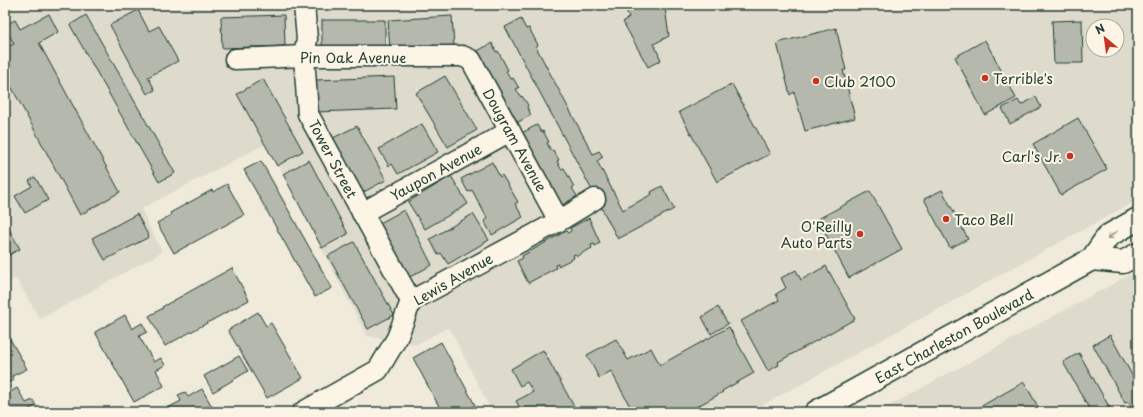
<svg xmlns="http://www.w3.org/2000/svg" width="1143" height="417" font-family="'Playpen Sans',sans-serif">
  <rect width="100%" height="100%" fill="#efeada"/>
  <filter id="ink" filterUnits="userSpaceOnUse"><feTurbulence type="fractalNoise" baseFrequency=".025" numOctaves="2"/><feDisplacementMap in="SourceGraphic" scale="8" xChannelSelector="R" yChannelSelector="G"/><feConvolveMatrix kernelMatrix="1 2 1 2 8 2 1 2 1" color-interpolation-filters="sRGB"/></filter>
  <g filter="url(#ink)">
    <g fill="#dedbcc" fill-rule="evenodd">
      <path d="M371 5H1138V201L1137 200 750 412H492L449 327 417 344 367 336 267 143 141 209 162 252 40 319 16 278 5 284V10ZM1093 26H1117V50H1093Z"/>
      <path d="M1138 270V412H878L1043 322Z"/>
    </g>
    <g fill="#b5b9ad" stroke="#1f3d34">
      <path d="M625 8H665L669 36 654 44 661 60 648 67 623 22 629 17Z"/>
      <path d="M138 10 149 31 159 26 178 61 148 77 155 90 147 94 110 25Z"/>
      <path d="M49 14 58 32 39 43 120 192 80 215 5 75V48L14 44 5 27V25L15 20 20 29Z"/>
      <path d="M86 15 175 173 159 182 70 25Z"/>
      <path d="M284 15 285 46 222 48 221 17Z"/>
      <path d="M452 16 454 46 390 50 388 20Z"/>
      <path d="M521 19 526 29 529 28 538 45 536 47 593 154 599 151 603 157 597 161 623 210 652 194 651 192 662 186 674 209 618 239 505 27Z"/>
      <path d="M322 20H385V48L322 49Z"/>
      <path d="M1082 20 1083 63H1054L1052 21Z"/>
      <path d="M836 28 846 70H843L855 118 805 131 794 92 790 95 777 43Z"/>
      <path d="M985 40 1016 98 985 115 955 57Z"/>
      <path d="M492 43 496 52 498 51 508 70 506 71 511 79 513 78 519 88 516 89 521 97 522 96 528 105 527 107 531 115 511 126 472 54Z"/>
      <path d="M445 76 477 130 448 147 416 93Z"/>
      <path d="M394 77 396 109 316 112 315 80Z"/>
      <path d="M263 79 303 151 277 166 237 94Z"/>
      <path d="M732 84 770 154 717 182 679 112Z"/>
      <path d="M1036 97 1041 107 1010 124 1002 108 1018 100 1021 105Z"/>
      <path d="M1078 118 1107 169 1061 195 1033 144Z"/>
      <path d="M422 124 438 152 398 174 392 164 389 166 379 149Z"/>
      <path d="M537 125 541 132 543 131 549 142 547 143 551 151 553 150 559 160 557 161 561 169 564 168 574 187 572 188 577 196 559 207 516 136Z"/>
      <path d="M357 126 386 180 360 194 331 139Z"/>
      <path d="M309 160 348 234 322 248 283 174Z"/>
      <path d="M261 161 332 288 315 297 244 170Z"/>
      <path d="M492 162 500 177 502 175 518 202 515 204 523 217 492 235 484 221 487 218 472 190 468 192 461 179Z"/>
      <path d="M451 176 468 204 425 229 408 202Z"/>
      <path d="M35 177 48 200 25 213 15 196 32 186 29 181Z"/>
      <path d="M227 184 244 215 174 253 157 223 171 215 170 213 212 190 213 192Z"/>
      <path d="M942 190 968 239 950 248 924 199Z"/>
      <path d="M870 191 902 249 849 278 818 219Z"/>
      <path d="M404 210 432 265 408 278 378 224Z"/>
      <path d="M137 214 149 237 105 260 92 238Z"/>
      <path d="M473 214 489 240 448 264 441 253 438 255 430 239Z"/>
      <path d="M589 218 600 243 595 246 594 244 591 245 592 248 577 256 575 254 573 255 574 258 558 266V264L555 265 556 268 528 283 517 261 523 258 522 256 566 231 568 233 571 231 570 228Z"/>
      <path d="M5 222 20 249 5 257Z"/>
      <path d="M354 242 394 315 368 329 328 256Z"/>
      <path d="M826 266 855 319 778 362 779 365 768 371 741 321 779 300 776 294 786 288 781 278 796 270 801 280Z"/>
      <path d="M232 268 249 300 165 346 149 316 163 308 162 307Z"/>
      <path d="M718 307 728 324 711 334 702 317Z"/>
      <path d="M258 312 266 326 271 323 303 378 267 398 228 330Z"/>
      <path d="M125 315 132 329 142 323 147 332 139 336 154 362 161 358 165 365 156 370 164 386 134 402 95 332Z"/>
      <path d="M729 327 754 373 722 391 723 392 687 412H633L611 371 599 378 587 355 616 339 628 360 651 348 660 365Z"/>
      <path d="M1110 335 1138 386V412H1134L1128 402 1125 403 1093 345Z"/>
      <path d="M10 339 27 369 12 376 14 380 5 385V341Z"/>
      <path d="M441 342 475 405 463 412H442L413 358Z"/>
      <path d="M543 350 577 412H522L516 401 533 392 527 382 520 386 511 369Z"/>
      <path d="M1079 353 1112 412H1091L1063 362Z"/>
      <path d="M239 356 248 371 213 392 204 376Z"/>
      <path d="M1024 382 1041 412H971Z"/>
      <path d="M17 388 26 403 33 400 36 406 29 409 31 412H5V395Z"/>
      <path d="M202 389 215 412H160L181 401 178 395 185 392 188 397Z"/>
    </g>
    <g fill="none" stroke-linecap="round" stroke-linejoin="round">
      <g stroke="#1f3d34" stroke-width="23">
        <g id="minor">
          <path d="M304 5 307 39 304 56 308 114 411 301"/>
          <path d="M235 59 304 56H462L471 60 559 221"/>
          <path d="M362 213 510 131"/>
          <path d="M303 412 378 370 397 338 411 301 559 221 595 199"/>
        </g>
      </g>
      <g stroke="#1f3d34" stroke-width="25">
        <g id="major">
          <path d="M1092 259 1123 262 1138 254"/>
          <path d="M816 412 1092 259 1108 236 1138 219"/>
        </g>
      </g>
      <use href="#minor" stroke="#fcf5e5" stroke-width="20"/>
      <use href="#major" stroke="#fcf5e5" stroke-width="22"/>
    </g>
    <defs><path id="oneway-shaft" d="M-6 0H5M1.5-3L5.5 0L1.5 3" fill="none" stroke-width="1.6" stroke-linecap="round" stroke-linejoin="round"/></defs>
    <use stroke="#8e998c" href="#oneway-shaft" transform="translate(1112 235) rotate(143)"/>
  </g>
  <g fill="#c8321e" stroke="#fcf5e5" stroke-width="1.5">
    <circle cx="985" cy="78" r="4"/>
    <circle cx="816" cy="81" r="4"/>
    <circle cx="1070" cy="156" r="4"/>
    <circle cx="946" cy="219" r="4"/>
    <circle cx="860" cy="234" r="4"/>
  </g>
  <g text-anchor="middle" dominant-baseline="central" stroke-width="4" stroke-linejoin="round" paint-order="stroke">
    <g font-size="14" fill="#1f3d34" stroke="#fcf5e5">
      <text x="353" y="57">Pin Oak Avenue</text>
      <text transform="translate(515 140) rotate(61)">Dougram Avenue</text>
      <text transform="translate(333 159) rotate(62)">Tower Street</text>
      <text transform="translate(436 172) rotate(-29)">Yaupon Avenue</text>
      <text transform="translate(453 279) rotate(-30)">Lewis Avenue</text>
      <text transform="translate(954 336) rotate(-29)">East Charleston Boulevard</text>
    </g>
    <g font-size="14" fill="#1f3d34" stroke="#fcf5e5" text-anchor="start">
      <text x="993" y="78">Terrible's</text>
      <text x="824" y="81">Club 2100</text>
      <text x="1062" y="156" text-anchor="end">Carl's Jr.</text>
      <text x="954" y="219">Taco Bell</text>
      <text x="852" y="226" text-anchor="end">O'Reilly<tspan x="852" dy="16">Auto Parts</tspan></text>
    </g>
  </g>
  <rect width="1143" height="417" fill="none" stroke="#fcf5e5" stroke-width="20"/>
  <rect x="10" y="10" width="1123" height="397" fill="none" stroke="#1f3d34" stroke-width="1.5" filter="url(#ink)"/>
  <g transform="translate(1105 38) rotate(331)"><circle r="19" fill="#fcf5e5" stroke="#a4ab9e"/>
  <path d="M0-3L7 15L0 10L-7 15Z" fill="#c8321e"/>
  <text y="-6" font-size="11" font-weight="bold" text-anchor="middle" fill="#1f3d34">N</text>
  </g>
</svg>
